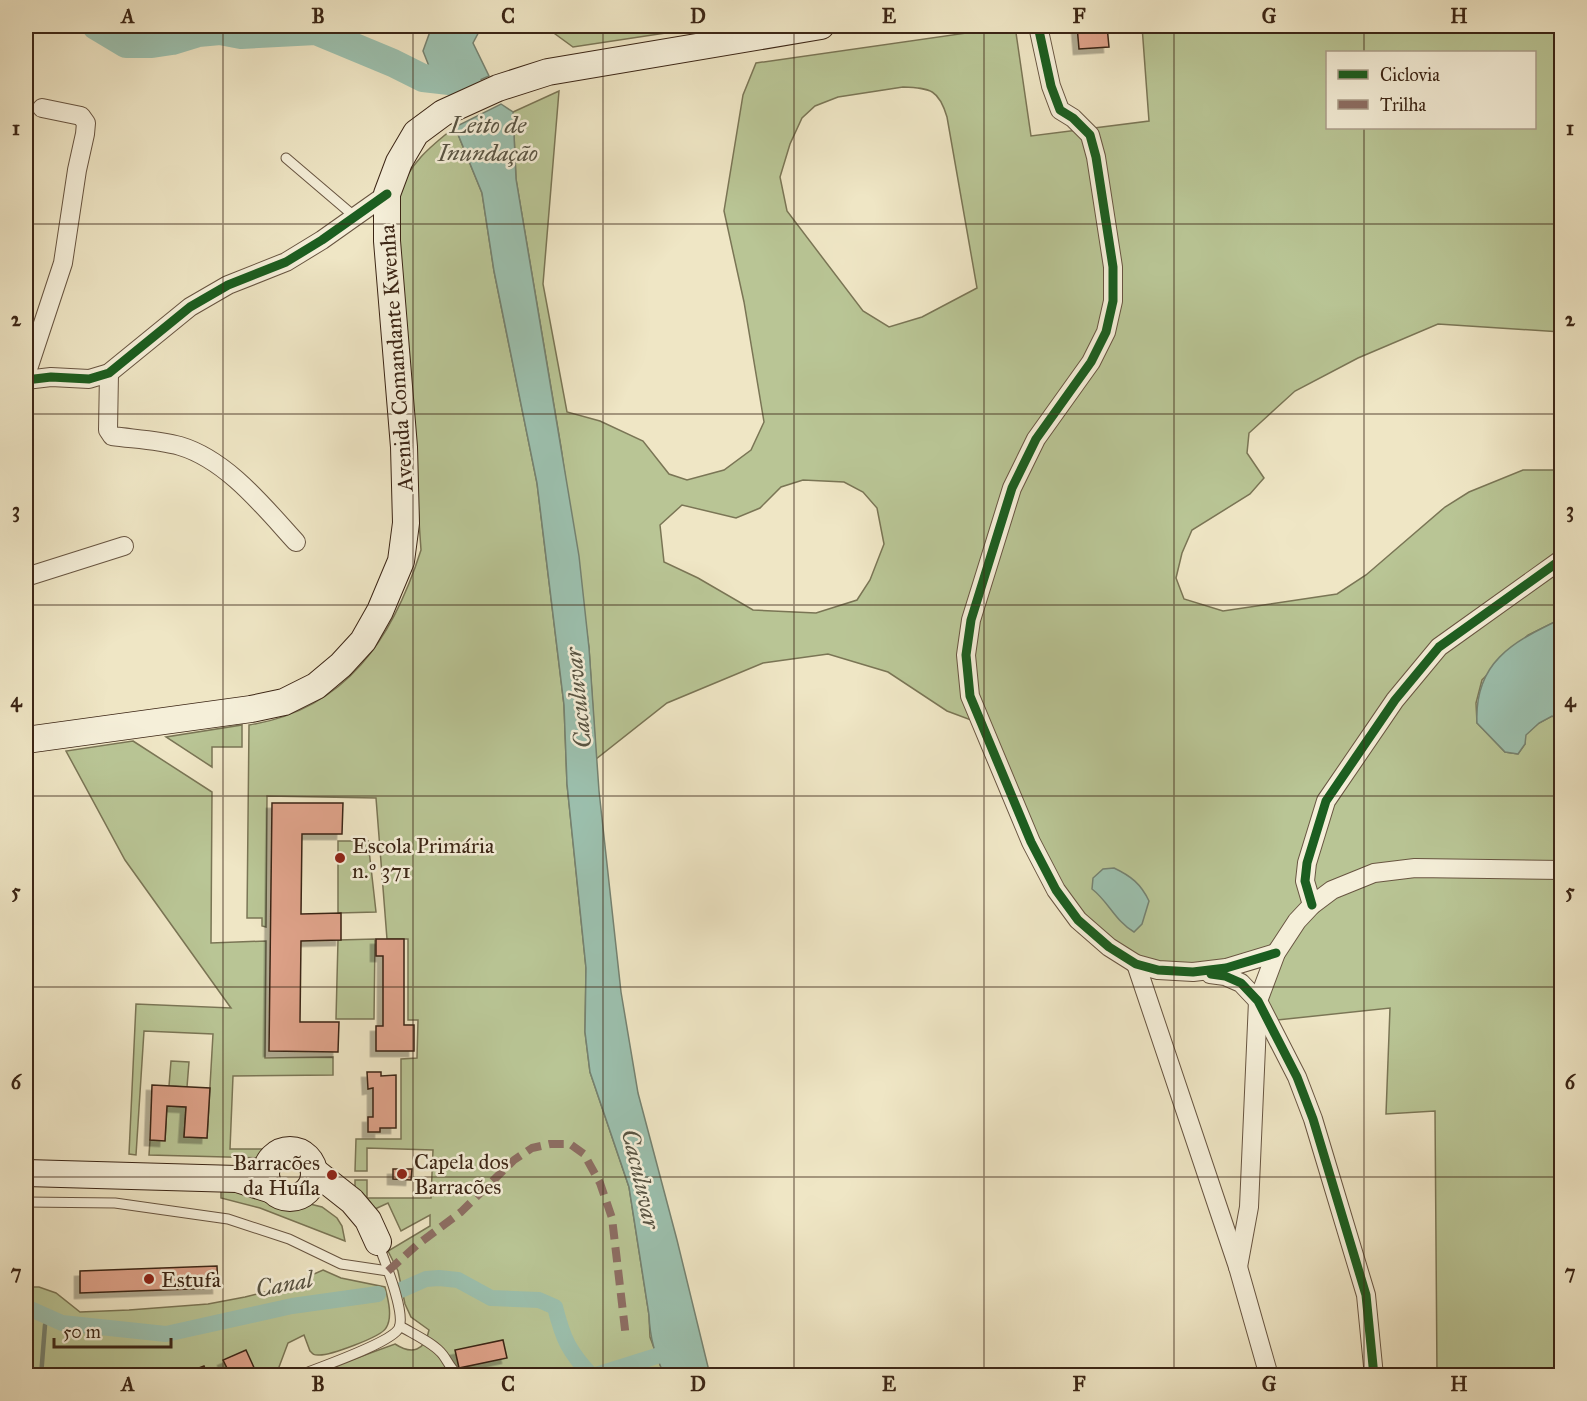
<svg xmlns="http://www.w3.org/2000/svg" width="1587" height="1401" font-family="'IM FELL Great Primer',serif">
  <defs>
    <filter id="shadow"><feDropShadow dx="-5.5" dy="5.5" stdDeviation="0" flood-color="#0004"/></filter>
  </defs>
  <rect width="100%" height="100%" fill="#efe6c5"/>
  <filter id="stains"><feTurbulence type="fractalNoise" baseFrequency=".00333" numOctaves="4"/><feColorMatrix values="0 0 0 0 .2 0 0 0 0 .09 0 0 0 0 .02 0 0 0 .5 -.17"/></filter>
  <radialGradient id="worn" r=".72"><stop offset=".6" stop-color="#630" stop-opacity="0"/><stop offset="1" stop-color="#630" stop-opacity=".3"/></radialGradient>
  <g fill="#b9c595" stroke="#7a7555" stroke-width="1.5" fill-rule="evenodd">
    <path d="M553 26H712L573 47 547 28Z"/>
    <path d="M1015 26 1031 136 1149 121 1142 26H1561V332L1438 324 1358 358 1295 391 1249 433 1247 453 1264 478 1250 494 1192 530 1182 553 1176 578 1184 599 1223 611 1337 594 1366 575 1445 507 1469 492 1523 470H1561V619L1528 635 1482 680 1476 703 1477 723 1505 752 1518 754 1525 744V735L1539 723 1552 716 1561 720V1375H1437L1435 1111 1386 1114 1390 1008 1268 1021 1258 1001 1276 953 1158 970 1078 920 982 724 947 711 888 672 828 654 763 663 667 703 596 759 589 648 561 447 516 179 513 112 559 91 543 284 567 412 600 421 643 441 669 474 687 480 724 470 751 450 764 422 744 302 724 211 743 95 756 63ZM1328 52H1534V128H1328ZM903 87C931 88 939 90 947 117L977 288 922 317 889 327 863 311 787 211 780 177 790 144 802 118 815 106 838 97ZM803 480 844 482 863 492 877 508 884 544 870 580 857 600 816 613 753 610 698 578 664 562 660 525 682 505 736 518 760 508 781 487Z"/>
    <path d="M455 127 482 193 494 271 537 483 564 705 567 784 586 968 585 1032 590 1072 629 1187 649 1315 650 1337 664 1375H321L340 1364 395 1344C412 1355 425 1351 429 1330L411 1317 405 1304 398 1271 388 1251 430 1226V1215L401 1231 388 1203 375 1209 367 1198 355 1189V1180H367V1198H431L433 1150 367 1148V1171H355L356 1139H401V1059L417 1058 418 1020H408V939H387L376 798 267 796 266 927 262 926V918H247L249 725C346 710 393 638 421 550L398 219C399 211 398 202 399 195 407 165 432 145 455 127Z"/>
    <path d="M242 725V747H212V767L166 737Z"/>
    <path d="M133 741 212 792 211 943 266 941 265 1058 333 1057V1075L233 1076 230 1149H271L263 1158 149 1155 150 1140H165L167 1106 186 1107 184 1137 207 1138 213 1034 144 1031 136 1155 129 1154 136 1004 231 1008 125 860 66 751Z"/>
    <path d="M338 841H368L376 912 338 913Z"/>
    <path d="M375 939 374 1019H336L338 940Z"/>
    <path d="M171 1061 189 1062 187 1087 169 1086Z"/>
    <path d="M221 1190 267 1195 284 1203 298 1201 322 1207 337 1218 342 1226 345 1241 260 1208 221 1198Z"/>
    <path d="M323 1270 341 1278 385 1287C388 1299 393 1317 386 1328 381 1337 329 1356 318 1355 313 1355 313 1354 310 1351L304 1335 288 1343 276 1375 26 1376V1287H39L56 1293 80 1312 129 1310 208 1304 245 1297 285 1287Z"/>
  </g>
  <g fill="#9cc0ae" stroke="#758271" stroke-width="1.5">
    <path d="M432 26H482L473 43 489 76 451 93 438 89 423 51Z"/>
    <path d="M501 104 513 112 516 179 579 556 589 648 599 791 621 992 638 1093 677 1240 710 1375H664C655 1353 650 1340 649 1315L629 1187 590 1072 585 1032 586 968 567 784 564 705 537 483 494 271 482 193 455 127Z"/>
    <path d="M1561 619V720L1552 716 1539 723 1526 735 1525 744 1518 754 1505 752 1477 723C1474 663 1512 642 1561 619Z"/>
    <path d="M1114 868C1131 876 1141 884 1149 901L1142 924 1134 932C1116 922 1108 901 1092 889L1093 878 1103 869Z"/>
  </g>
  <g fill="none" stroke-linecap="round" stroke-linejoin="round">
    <path stroke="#758271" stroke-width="4.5" d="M41 1376 45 1325"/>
    <g stroke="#9cc0ae" stroke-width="16">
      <path d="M401 1290 426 1279 439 1278 458 1280 491 1298 539 1300 555 1307C563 1339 569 1352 592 1376"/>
      <path d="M26 1307 62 1323 166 1334 292 1306 378 1294"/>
      <path d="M593 1376 663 1354 677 1358"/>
    </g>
    <path stroke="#9cc0ae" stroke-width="28" d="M96 26 126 44H152L172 41 198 33 220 31 241 35 316 31 393 63 423 78 467 83"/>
  </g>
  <g fill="#dea289" stroke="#3b2515" stroke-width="1.5" filter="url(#shadow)">
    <path d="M1077 26H1107L1109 47 1079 49Z"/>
    <path d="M272 803H343L342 834H302L301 914 341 913V940L301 941 300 1022H339L338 1052 269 1051Z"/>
    <path d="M376 939H404V1025H414V1051H376V1026H383V956H376Z"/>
    <path d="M367 1072H381V1076L396 1075V1128H380V1132H368V1117H373V1088L368 1089Z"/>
    <path d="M152 1085 210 1088 207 1138 184 1137 186 1107 167 1106 165 1141 150 1140Z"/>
    <path d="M393 1169H412L411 1180 393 1179Z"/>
    <path d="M217 1266 218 1288 80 1293V1271Z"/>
    <path d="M503 1340 507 1358 459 1368 455 1350Z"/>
    <path d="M246 1350 256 1372 250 1376H231L223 1360Z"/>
    <path d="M204 1366 208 1376H181V1375Z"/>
  </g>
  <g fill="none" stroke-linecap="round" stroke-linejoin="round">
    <g stroke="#685541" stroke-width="11">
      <g id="lane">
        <path d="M286 158 354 216"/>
        <path d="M26 1202 115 1203 228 1219 289 1239 341 1264 388 1271"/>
        <path d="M400 1326C413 1334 434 1343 443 1355 449 1363 452 1373 463 1376"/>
        <path d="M298 1376C317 1368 392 1343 399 1328 406 1312 384 1260 378 1243"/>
      </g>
    </g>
    <g stroke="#685541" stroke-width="20">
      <g id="street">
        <path d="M1038 26 1051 86 1060 110 1073 118 1090 135 1096 157 1113 267V301L1106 332 1091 362 1036 439 1012 488 971 620 966 655 970 696 1031 842 1056 890 1078 920 1109 947 1136 964 1158 970 1193 972 1226 968 1276 953"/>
        <path d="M109 373 108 430 112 436C134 439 159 440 180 446 227 460 264 507 296 542"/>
        <path d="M26 375 63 263 77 170 85 134 86 123 81 116 42 108"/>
        <path d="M26 380 51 377 89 379 109 373 190 307 228 285 286 262 322 240 387 194"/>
        <path d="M26 577 124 546"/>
        <path d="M1312 905 1305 881 1307 863 1326 801 1395 700 1439 647 1562 559"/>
        <path d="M1136 964 1238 1267 1269 1376"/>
        <path d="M1210 974 1225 976 1241 983 1258 1001 1297 1077 1313 1119 1366 1295 1374 1376"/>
        <path d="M1238 1267 1249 1207 1258 1001 1276 953 1297 921 1312 905 1332 890 1374 873 1415 868 1562 870"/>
      </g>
    </g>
    <g stroke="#3b2515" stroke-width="28">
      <g id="secondary">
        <path d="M26 740 251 709 284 702 316 686 341 665 363 641 380 611 401 561 406 523 404 447 387 241V194L399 162 416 133 443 113 498 88 548 72 821 26"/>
        <circle cx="290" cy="1174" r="24"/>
        <path d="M314 1171 352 1201 368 1220 378 1242"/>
        <path d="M26 1173 237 1179 272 1190"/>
      </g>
    </g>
    <use href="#lane" stroke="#f5efd9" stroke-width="9"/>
    <use href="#street" stroke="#f5efd9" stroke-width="18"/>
    <use href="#secondary" stroke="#f5efd9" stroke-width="26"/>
    <path stroke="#8d6e63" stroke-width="8" stroke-dasharray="15 8" stroke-linecap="butt" d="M388 1271 417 1245 461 1212 514 1160 532 1148 550 1144H570L584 1154 600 1183 612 1218 626 1338"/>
    <g stroke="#f5efd9" stroke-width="13">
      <g id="cycleway">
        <path d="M1038 26 1051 86 1060 110 1073 118 1090 135 1096 157 1113 267V301L1106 332 1091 362 1036 439 1012 488 971 620 966 655 970 696 1031 842 1056 890 1078 920 1109 947 1136 964 1158 970 1193 972 1226 968 1276 953"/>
        <path d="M26 380 51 377 89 379 109 373 190 307 228 285 286 262 322 240 387 194"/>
        <path d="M1312 905 1305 881 1307 863 1326 801 1395 700 1439 647 1562 559"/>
        <path d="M1211 974 1225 976 1241 983 1258 1001 1297 1077 1313 1119 1366 1295 1374 1376"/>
      </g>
    </g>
    <use href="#cycleway" stroke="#1b5e20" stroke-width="9"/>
  </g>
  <path fill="none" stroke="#3b2515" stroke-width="1.5" stroke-opacity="0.55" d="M223 26V1376M413 26V1376M603 26V1376M794 26V1376M984 26V1376M1174 26V1376M1364 26V52M1364 128V1376M26 224H1562M26 414H1562M26 605H1562M26 796H1562M26 987H1562M26 1177H1562"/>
  <g fill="#8f2418" stroke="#f5efd9" stroke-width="2">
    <circle cx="340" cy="858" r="6"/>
    <circle cx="402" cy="1174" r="6"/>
    <circle cx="332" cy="1175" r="6"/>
    <circle cx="149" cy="1279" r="6"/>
  </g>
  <g text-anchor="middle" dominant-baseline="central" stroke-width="5" stroke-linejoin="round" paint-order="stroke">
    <g font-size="22" fill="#3b2515" stroke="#f5efd9">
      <text transform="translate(396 358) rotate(-94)">Avenida Comandante Kwenha</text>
    </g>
    <g font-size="22" fill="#3b2515" stroke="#f5efd9" text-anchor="start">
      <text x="352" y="845">Escola Primária<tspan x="352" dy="25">n.º 371</tspan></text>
      <text x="414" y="1161">Capela dos<tspan x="414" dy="25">Barracões</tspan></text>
      <text x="320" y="1162" text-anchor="end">Barracões<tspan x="320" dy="25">da Huíla</tspan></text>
      <text x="161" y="1279">Estufa</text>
    </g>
    <g font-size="24" font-style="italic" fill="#585443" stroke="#f5efd9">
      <text x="488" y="125">Leito de<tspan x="488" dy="28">Inundação</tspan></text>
      <text transform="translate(578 698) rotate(-96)">Caculuvar</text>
      <text transform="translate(641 1179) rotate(77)">Caculuvar</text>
      <text transform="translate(284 1284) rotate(-10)">Canal</text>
    </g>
  </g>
  <rect width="1587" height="1401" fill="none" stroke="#efe6c5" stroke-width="66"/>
  <rect x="1326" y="51" width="210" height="78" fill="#f5efd9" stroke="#ab9e8b" stroke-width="1.5"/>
  <rect x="1338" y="70" width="30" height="9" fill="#1b5e20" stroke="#ab9e8b" stroke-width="1.5"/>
  <text x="1380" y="81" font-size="18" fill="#3b2515">Ciclovia</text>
  <rect x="1338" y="100" width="30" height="9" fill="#8d6e63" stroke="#ab9e8b" stroke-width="1.5"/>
  <text x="1380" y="111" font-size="18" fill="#3b2515">Trilha</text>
  <path d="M54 1338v9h117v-9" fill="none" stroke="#3b2515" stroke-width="3"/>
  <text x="63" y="1338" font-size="18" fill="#3b2515" stroke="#f5efd9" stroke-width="4.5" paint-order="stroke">50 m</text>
  <rect x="33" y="33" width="1521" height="1335" fill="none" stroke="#3b2515" stroke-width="2"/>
  <g font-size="20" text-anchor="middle" font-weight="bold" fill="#3b2515">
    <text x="128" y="23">A</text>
    <text x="318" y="23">B</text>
    <text x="508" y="23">C</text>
    <text x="698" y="23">D</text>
    <text x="889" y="23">E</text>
    <text x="1079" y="23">F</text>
    <text x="1269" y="23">G</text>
    <text x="1459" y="23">H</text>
    <text x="16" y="135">1</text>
    <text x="1570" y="135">1</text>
    <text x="16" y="326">2</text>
    <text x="1570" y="326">2</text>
    <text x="16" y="517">3</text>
    <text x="1570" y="517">3</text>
    <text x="16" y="707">4</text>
    <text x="1570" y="707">4</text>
    <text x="16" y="898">5</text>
    <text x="1570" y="898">5</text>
    <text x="16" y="1089">6</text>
    <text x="1570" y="1089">6</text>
    <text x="16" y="1279">7</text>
    <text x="1570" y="1279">7</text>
    <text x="128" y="1391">A</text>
    <text x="318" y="1391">B</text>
    <text x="508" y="1391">C</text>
    <text x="698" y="1391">D</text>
    <text x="889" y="1391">E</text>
    <text x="1079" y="1391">F</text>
    <text x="1269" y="1391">G</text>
    <text x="1459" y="1391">H</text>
  </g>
  <rect width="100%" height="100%" filter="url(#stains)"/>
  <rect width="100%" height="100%" fill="url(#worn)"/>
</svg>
